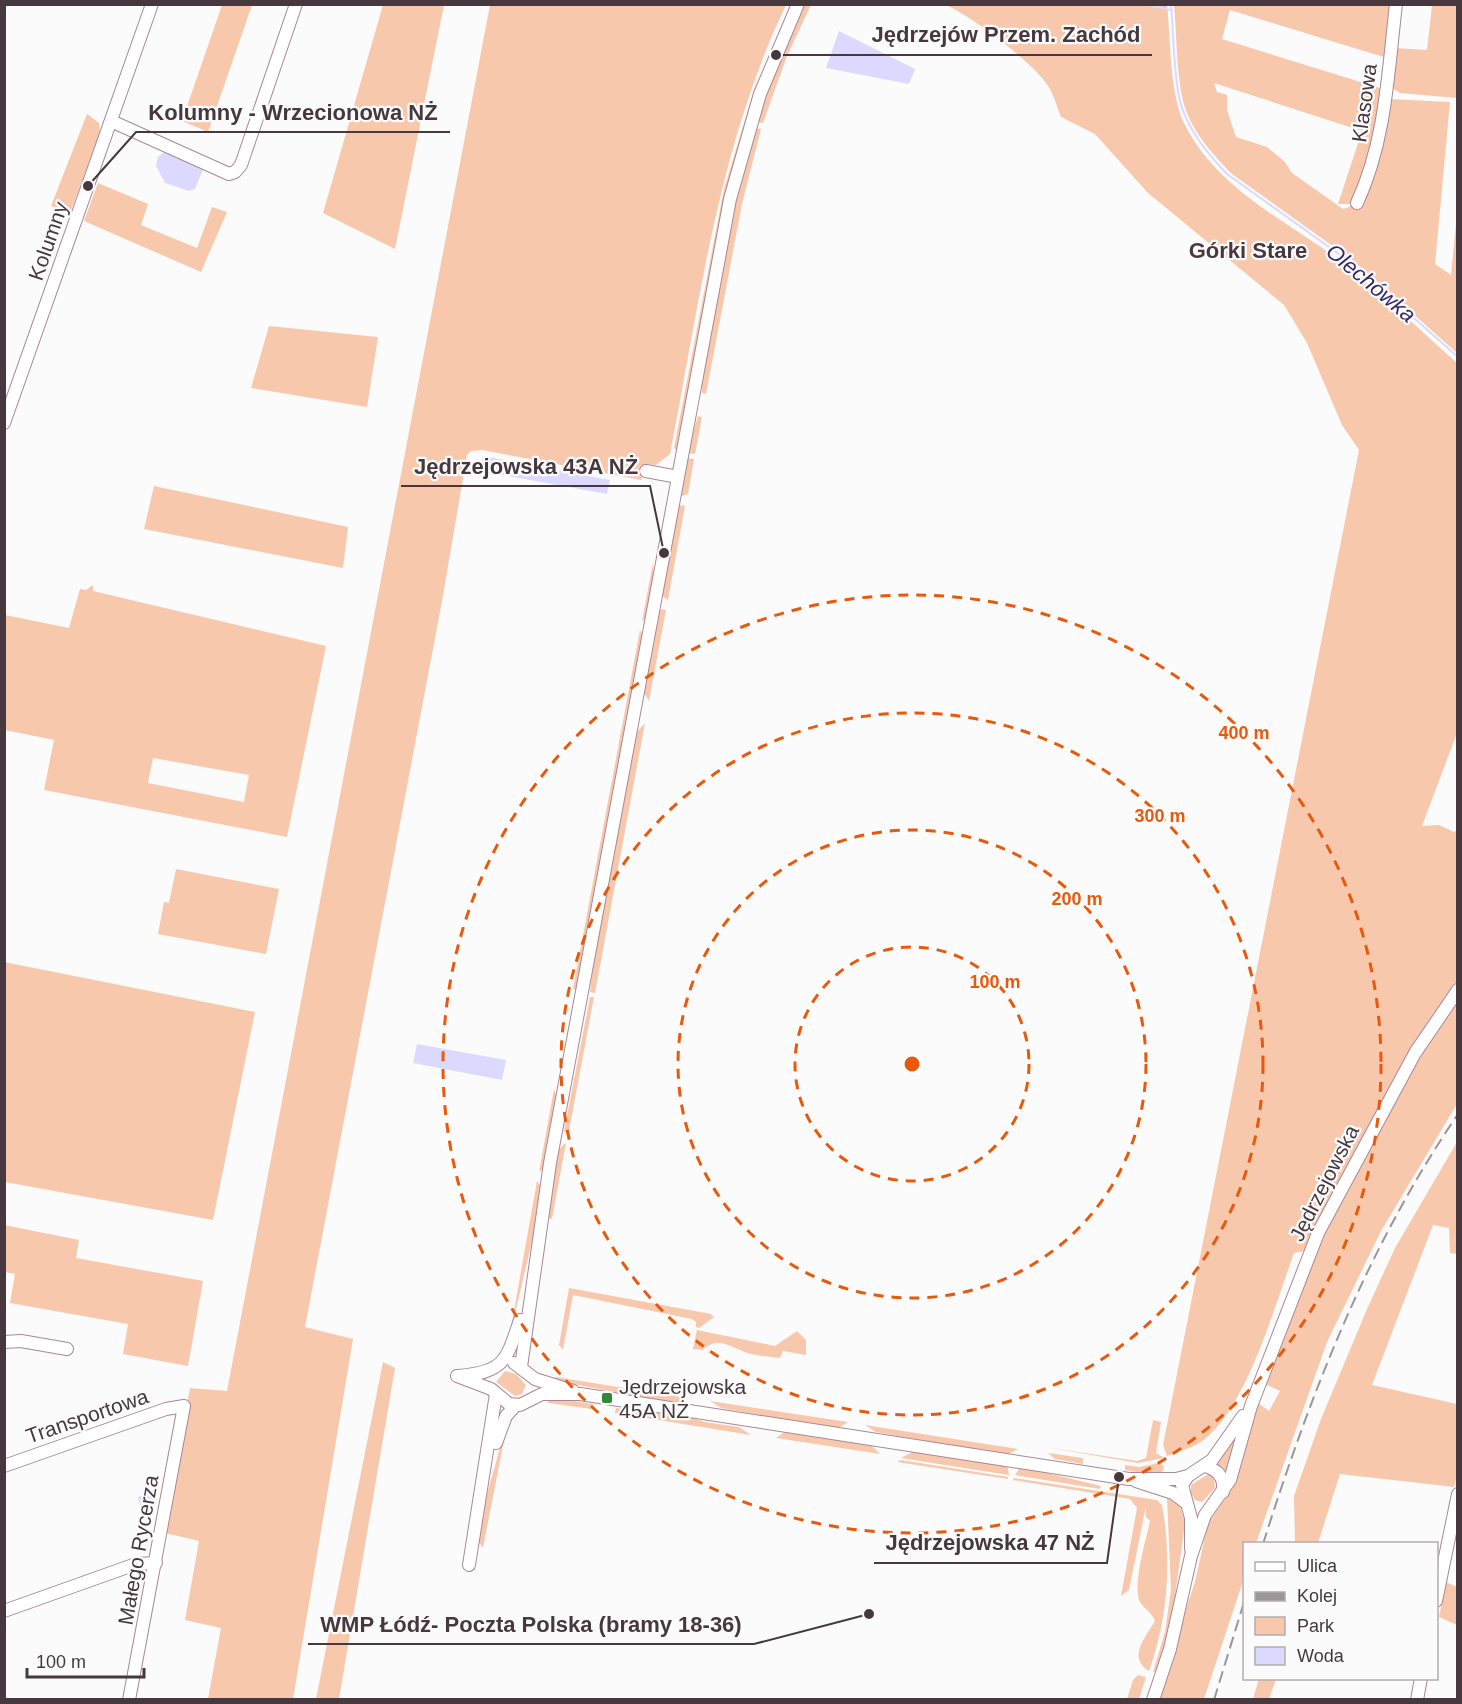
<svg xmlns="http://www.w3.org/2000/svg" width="1462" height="1704" font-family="Arial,sans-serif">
  <rect width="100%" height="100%" fill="#fbfbfb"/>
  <g fill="#f8c8ad" fill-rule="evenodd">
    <path d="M222 5H252L208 132 182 121Z"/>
    <path d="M383 5H444L395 249 323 213Z"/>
    <path d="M490 5H786C718 147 700 300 670 454L656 465 646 464 641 480 482 450 471 451 467 455 442 601 305 1327 353 1339 293 1699H208L221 1628 185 1620 199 1541 165 1533 190 1388 227 1391Z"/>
    <path d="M805 5H811L787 56 763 123 758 122 768 86Z"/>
    <path d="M946 5H1167C1171 40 1169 94 1185 125 1220 194 1295 224 1352 270 1388 299 1422 332 1457 363V733L1422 826 1439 825 1454 832 1457 830V1104L1381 1231 1327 1342 1256 1543 1244 1544V1578L1204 1699H1156L1195 1582 1208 1523 1231 1491 1247 1427 1258 1403 1269 1411 1280 1391 1265 1384 1316 1249 1294 1253C1275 1305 1248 1403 1205 1439 1194 1448 1180 1451 1167 1456L1163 1445 1359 450 1342 425 1307 343 1284 305 1148 193 1095 134 1061 117C1057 107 1054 95 1048 86 1035 64 970 15 946 5Z"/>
    <path d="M1174 5H1393L1387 58 1230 10 1222 39 1383 89C1380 122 1373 180 1350 204H1338L1362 131 1214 83 1217 92 1227 95V110L1236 137 1267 147 1285 162 1292 173 1343 209C1376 203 1384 127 1389 99L1450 102 1435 264 1451 275 1457 213V353L1355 262 1232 174C1212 154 1190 129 1183 101 1176 71 1177 36 1174 5Z"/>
    <path d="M1432 5H1457V98L1400 93 1391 87 1396 48 1427 50Z"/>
    <path d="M760 70 725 202 678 451 674 448 724 189Z"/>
    <path d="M87 114 99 123 100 132 70 213 51 206Z"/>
    <path d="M756 128 761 129 742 204 706 394 702 393V376L733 206Z"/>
    <path d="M98 183 148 204 141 225 197 248 212 207 227 212 201 272 84 221Z"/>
    <path d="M269 326 378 337 367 407 251 388Z"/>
    <path d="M698 416 702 417 695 454 687 453Z"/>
    <path d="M686 458 694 459 688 494 679 497Z"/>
    <path d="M154 486 348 527 343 568 144 529Z"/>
    <path d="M678 505 685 506 668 600 662 596Z"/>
    <path d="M653 563 654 578 647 617 642 621Z"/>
    <path d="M93 585V591L326 646 287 837 44 790 54 740 5 730V615L69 628 80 589 86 590ZM153 758 249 775 244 802 148 783Z"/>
    <path d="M662 609 666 610 649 701 643 691 658 612Z"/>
    <path d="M640 630 643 636 577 990 573 989Z"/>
    <path d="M645 723 595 993 590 992 595 947 635 734Z"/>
    <path d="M176 869 279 889 266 954 158 934 164 902 169 903Z"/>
    <path d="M4 962 255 1012 213 1220 5 1182Z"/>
    <path d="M590 997H594L568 1136 564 1131Z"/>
    <path d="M554 1089 557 1098 545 1167 539 1172Z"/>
    <path d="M1457 1142V1254L1450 1253 1449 1228 1433 1225 1372 1385 1457 1404 1458 1472 1454 1487 1340 1474 1318 1543H1295L1294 1496 1321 1419 1367 1309 1395 1248Z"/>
    <path d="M566 1143 552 1219 549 1218C551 1203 550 1149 566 1143Z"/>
    <path d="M537 1181 541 1187 533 1237 509 1339Z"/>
    <path d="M4 1225 79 1240 76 1258 203 1281 188 1366 123 1354 128 1324 10 1303 15 1274 5 1272Z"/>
    <path d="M569 1288 711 1314 714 1317 699 1328 696 1327V1322L692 1319 573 1295 563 1350 559 1345Z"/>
    <path d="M697 1330 775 1346 797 1331 806 1340V1355L783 1351 780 1358C771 1357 761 1356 751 1354 734 1350 719 1334 703 1350L693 1349Z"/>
    <path d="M383 1362 395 1368 339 1699H316Z"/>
    <path d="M505 1371 516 1374 526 1385 522 1394 515 1396 496 1382Z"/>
    <path d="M556 1377 687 1398 677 1404 552 1380Z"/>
    <path d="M549 1397 593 1404 592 1409 548 1403Z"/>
    <path d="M710 1401 848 1422 837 1429 721 1408Z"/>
    <path d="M616 1408 680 1414 705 1422 739 1427 751 1435 615 1413Z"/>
    <path d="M1153 1420 1161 1422 1156 1453 1164 1458 1138 1463 1045 1447 1137 1461 1146 1458Z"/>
    <path d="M865 1425 1018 1449 1005 1456 876 1432Z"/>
    <path d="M505 1430H506L483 1548 478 1541 484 1505Z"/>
    <path d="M786 1431 870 1444 880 1454 776 1438Z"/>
    <path d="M1235 1434 1238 1435 1226 1480 1215 1465Z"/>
    <path d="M914 1451 1003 1465 1008 1468 1009 1475 901 1458Z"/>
    <path d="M1048 1453 1083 1458V1464L1055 1459Z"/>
    <path d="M901 1460 1008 1477V1479L897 1462Z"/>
    <path d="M1159 1463 1164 1466 1161 1476 1125 1470V1465L1139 1467Z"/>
    <path d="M1026 1468 1101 1486 1100 1489 1015 1475 1019 1469Z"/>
    <path d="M1210 1473 1214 1479 1215 1488 1202 1502 1195 1500 1191 1493V1485Z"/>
    <path d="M1014 1478 1157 1500 1162 1505C1172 1561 1168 1618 1149 1671 1127 1658 1145 1638 1155 1621 1152 1612 1144 1609 1140 1602 1132 1586 1146 1540 1150 1521L1146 1517V1506L1129 1590 1121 1596 1137 1508 1130 1499 1013 1480Z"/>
    <path d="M1167 1497 1180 1506 1185 1523 1170 1633 1159 1670 1153 1672 1165 1632 1171 1590Z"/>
    <path d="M1446 1582 1457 1587V1625L1439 1617Z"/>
    <path d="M1138 1675 1146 1677 1139 1699H1127L1133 1680Z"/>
    <path d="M1259 1679H1276L1269 1699H1253Z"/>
  </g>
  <g fill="#dbdafe">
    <path d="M839 31 915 69 909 84 826 68Z"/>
    <path d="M166 151 204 167 195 189 189 191 165 183 156 166 158 157Z"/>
    <path d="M483 456 610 480 607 494 480 471Z"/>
    <path d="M417 1044 506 1060 502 1080 413 1063Z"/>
    <path d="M156 1490 158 1493 151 1514 143 1515 138 1497Z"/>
  </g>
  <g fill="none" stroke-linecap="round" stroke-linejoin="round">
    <g stroke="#dbdafe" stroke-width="2">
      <path d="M1145 4 1171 10"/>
      <path d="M1171 4C1174 36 1173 71 1180 101 1187 129 1208 154 1227 174L1354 265 1458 357"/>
    </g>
    <g stroke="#a88796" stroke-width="14">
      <g id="minor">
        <path d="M111 121 229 174 235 172 241 165 296 4"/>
        <path d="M1357 203C1386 140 1388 72 1396 4"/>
        <path d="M4 423 152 4"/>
        <path d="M646 471 678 477"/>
        <path d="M4 1342 21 1341 67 1349"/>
        <path d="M514 1363 535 1379 573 1391"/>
        <path d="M521 1367 550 1163 730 199 760 94 798 4"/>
        <path d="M457 1376 491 1389 509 1404 520 1405 542 1394H580L1129 1479H1176L1188 1476"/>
        <path d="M458 1376C505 1372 506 1361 520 1320"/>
        <path d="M496 1443 506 1416 516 1405"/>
        <path d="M4 1466 166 1409 184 1406 129 1700"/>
        <path d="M1204 1466C1218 1469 1225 1478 1223 1492"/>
        <path d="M1136 1481 1173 1493 1185 1502"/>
        <path d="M1191 1549V1518L1182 1485 1188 1476 1212 1460 1243 1416"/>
        <path d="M469 1565 496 1394"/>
        <path d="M1436 1601 1458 1494"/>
        <path d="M4 1611 136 1564 156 1563"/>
        <path d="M1153 1700 1170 1649 1191 1556 1205 1515 1230 1480 1251 1406 1318 1233 1415 1053 1458 990"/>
        <path d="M1417 1700 1421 1678"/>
      </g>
    </g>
    <use href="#minor" stroke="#fff" stroke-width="12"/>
    <g stroke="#9d9699" stroke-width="2" stroke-dasharray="12 6" stroke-linecap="butt">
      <path d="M1263 1544C1311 1392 1368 1246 1458 1114"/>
      <path d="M1214 1700 1244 1602"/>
    </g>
  </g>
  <g fill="none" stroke="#e8590c" stroke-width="3" stroke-dasharray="10 8">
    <circle cx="912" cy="1064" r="117"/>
    <circle cx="912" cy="1064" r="234"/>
    <circle cx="912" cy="1064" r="351"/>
    <circle cx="912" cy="1064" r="469"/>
  </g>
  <rect fill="#318837" stroke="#fbfbfb" stroke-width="2" x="601" y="1392" width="12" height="12" rx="3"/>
  <g text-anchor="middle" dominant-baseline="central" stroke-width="4.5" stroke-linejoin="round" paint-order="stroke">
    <g font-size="21" fill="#46383e" stroke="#fbfbfb">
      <text transform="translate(1364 103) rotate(-82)">Klasowa</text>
      <text transform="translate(48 241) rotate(-71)">Kolumny</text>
      <text transform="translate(1324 1183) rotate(-63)">Jędrzejowska</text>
      <text transform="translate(87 1416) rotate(-19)">Transportowa</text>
      <text transform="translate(138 1550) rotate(-80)">Małego Rycerza</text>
    </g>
    <g font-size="21" fill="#46383e" stroke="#fbfbfb" text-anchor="start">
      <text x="619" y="1386">Jędrzejowska<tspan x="619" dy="24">45A NŻ</tspan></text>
    </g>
    <g font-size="22" font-weight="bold" fill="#46383e" stroke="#fbfbfb">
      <text x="1248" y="250">Górki Stare</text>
    </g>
    <g font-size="22" font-style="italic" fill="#33286a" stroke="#fbfbfb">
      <text transform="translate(1371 283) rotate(40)">Olechówka</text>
    </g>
  </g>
  <circle cx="912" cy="1064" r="9" fill="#e8590c" stroke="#fbfbfb" stroke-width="3"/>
  <g font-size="18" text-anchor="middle" font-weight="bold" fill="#e8590c" stroke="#fbfbfb" stroke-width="4.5" stroke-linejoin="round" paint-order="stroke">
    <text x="1244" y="739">400 m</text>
    <text x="1160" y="822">300 m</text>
    <text x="1077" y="905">200 m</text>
    <text x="995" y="988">100 m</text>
  </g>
  <path fill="none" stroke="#46383e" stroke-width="2" d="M776 55L859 55H1152M88 186L136 132H450M664 553L650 486H401M1119 1477L1107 1563H874M869 1614L754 1644H308"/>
  <g fill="#46383e" stroke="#fbfbfb" stroke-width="2">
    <circle cx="776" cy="55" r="6"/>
    <circle cx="88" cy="186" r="6"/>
    <circle cx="664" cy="553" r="6"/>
    <circle cx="1119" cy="1477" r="6"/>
    <circle cx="869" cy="1614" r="6"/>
  </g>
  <g font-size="22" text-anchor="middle" font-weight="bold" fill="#46383e" stroke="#fbfbfb" stroke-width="4.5" stroke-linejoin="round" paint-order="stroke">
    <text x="1006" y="42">Jędrzejów Przem. Zachód</text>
    <text x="293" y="120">Kolumny - Wrzecionowa NŻ</text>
    <text x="526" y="474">Jędrzejowska 43A NŻ</text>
    <text x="990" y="1550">Jędrzejowska 47 NŻ</text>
    <text x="531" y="1632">WMP Łódź- Poczta Polska (bramy 18-36)</text>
  </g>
  <rect width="1462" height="1704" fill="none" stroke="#46383e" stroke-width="12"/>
  <rect x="1243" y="1542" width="195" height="138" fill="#fbfbfb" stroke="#b3adaf" stroke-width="1.5"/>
  <rect x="1255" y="1562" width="30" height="9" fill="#ffffff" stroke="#b3adaf" stroke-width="1.5"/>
  <text x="1297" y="1572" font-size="18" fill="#46383e">Ulica</text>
  <rect x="1255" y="1592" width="30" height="9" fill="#9d9699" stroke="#b3adaf" stroke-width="1.5"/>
  <text x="1297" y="1602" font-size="18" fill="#46383e">Kolej</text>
  <rect x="1255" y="1617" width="30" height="18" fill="#f8c8ad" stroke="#b3adaf" stroke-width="1.5"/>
  <text x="1297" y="1632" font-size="18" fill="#46383e">Park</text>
  <rect x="1255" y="1647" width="30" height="18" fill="#dbdafe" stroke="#b3adaf" stroke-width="1.5"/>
  <text x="1297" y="1662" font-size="18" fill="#46383e">Woda</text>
  <path d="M27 1668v9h117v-9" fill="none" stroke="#46383e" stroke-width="3"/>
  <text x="36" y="1668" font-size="18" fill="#46383e" stroke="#fbfbfb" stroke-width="4.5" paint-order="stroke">100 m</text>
</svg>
